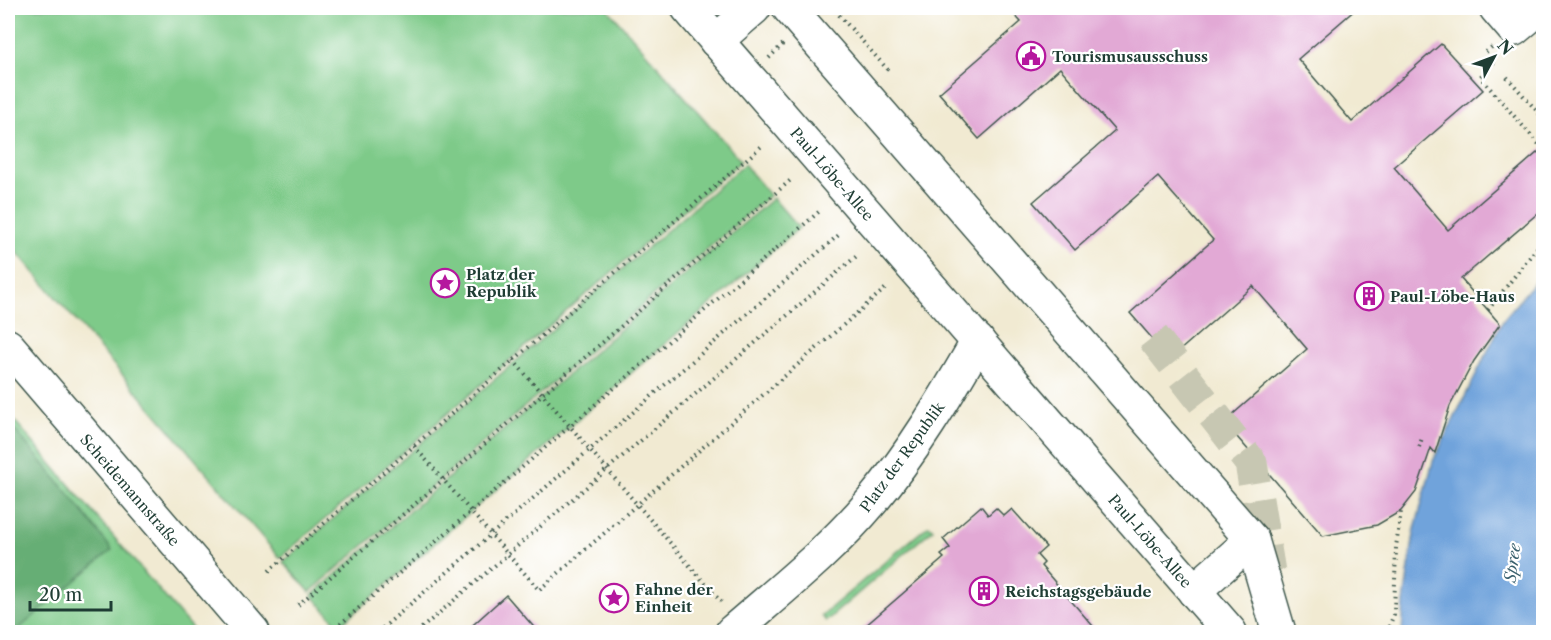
<svg xmlns="http://www.w3.org/2000/svg" width="1551" height="640" font-family="'Libre Caslon Text',serif">
  <rect width="100%" height="100%" fill="#fff"/>
  <filter id="ink" filterUnits="userSpaceOnUse"><feTurbulence type="fractalNoise" baseFrequency=".0167" numOctaves="2"/><feDisplacementMap in="SourceGraphic" scale="12" xChannelSelector="R" yChannelSelector="G"/><feConvolveMatrix kernelMatrix="1 2 1 2 8 2 1 2 1" color-interpolation-filters="sRGB"/></filter>
  <filter id="wash" filterUnits="userSpaceOnUse"><feTurbulence type="fractalNoise" baseFrequency=".008" numOctaves="4" result="noise"/><feDisplacementMap in="SourceGraphic" scale="24" xChannelSelector="R" yChannelSelector="G"/><feGaussianBlur stdDeviation="1.35" result="paint"/><feColorMatrix in="noise" values="0 0 0 0 0 0 0 0 0 0 0 0 0 0 0 0 0 1.4 0 .05"/><feComposite in="paint" operator="in"/></filter>
  <g filter="url(#wash)">
    <rect width="100%" height="100%" fill="#f1ead2"/>
    <g fill="#7eca89" stroke="#4e845e" stroke-width="1.5">
      <path d="M8 8H607L741 161 280 558 8 242Z"/>
      <path d="M744 164 770 195 310 592 283 562Z"/>
      <path d="M773 198 799 228 339 626 312 595Z"/>
      <path d="M8 413 195 632H8Z"/>
      <path d="M929 525 933 529 826 621 821 616Z"/>
    </g>
    <path fill="#66ae75" stroke="#427654" stroke-width="1.5" d="M8 422 74 500 112 550 15 632H8V524L15 516 8 507Z"/>
    <path fill="#6fa3db" stroke="#477088" stroke-width="1.5" d="M1543 272V632H1402L1404 602 1414 533 1433 461 1503 320Z"/>
    <g id="blocks">
      <g fill="#e2a9d5">
        <path d="M1008 8H1357L1298 59 1352 122 1441 44 1483 90 1394 167 1448 230 1544 147V208L1461 279 1500 324 1474 361 1450 406 1435 453 1431 448 1416 492 1401 511 1377 525 1323 536 1224 422 1307 349 1253 286 1170 359 1130 313 1213 240 1158 177 1075 250 1033 202 1115 131 1060 68 979 139 939 93 1021 22Z"/>
        <path d="M981 506 988 515 996 508 1004 516 1012 509 1046 547 1037 555 1044 563 1041 566 1099 633H857L944 558 941 555 950 548 943 539Z"/>
        <path d="M506 595 539 633H464Z"/>
      </g>
    </g>
  </g>
  <g filter="url(#ink)">
    <use href="#blocks" fill-opacity="0" stroke="#3e574c" stroke-width="1.5"/>
    <g fill="none" stroke-linecap="round" stroke-linejoin="round">
      <path stroke="#c7c7b2" stroke-width="33" stroke-dasharray="33 16" stroke-linecap="butt" d="M1153 337 1251 463 1269 572"/>
      <g stroke="#3e574c" stroke-width="36">
        <g id="minor">
          <path d="M688 8 1230 632"/>
          <path d="M789 8 1252 540 1194 591"/>
          <path d="M1496 8 1514 29 1539 8"/>
          <path d="M716 41 754 8"/>
          <path d="M8 346 253 632"/>
          <path d="M1252 540 1279 632"/>
          <path d="M732 632C779 591 831 550 872 501 913 452 946 397 978 341"/>
        </g>
      </g>
      <g stroke="#3e574c" stroke-width="4" stroke-dasharray="1.5 4.5" stroke-linecap="butt">
        <path d="M839 15 888 70"/>
        <path d="M1486 52 1493 46"/>
        <path d="M769 58 783 44"/>
        <path d="M1494 62 1480 77 1544 150"/>
        <path d="M1507 77 1544 119"/>
        <path d="M1488 310 1544 239"/>
        <path d="M513 360 721 602"/>
        <path d="M414 446 539 590 887 287"/>
        <path d="M1419 447 1422 438"/>
        <path d="M269 571 763 145"/>
        <path d="M298 605 793 178"/>
        <path d="M331 632 821 210"/>
        <path d="M378 632 841 233"/>
        <path d="M417 632 859 254"/>
        <path d="M1387 632 1394 614 1396 547 1401 511"/>
      </g>
      <use href="#minor" stroke="#fff" stroke-width="33"/>
    </g>
  </g>
  <defs>
    <g id="civic-ring" transform="scale(1.5)"><circle r="9.5" fill="#fff" stroke="#b5179e" stroke-width="1.5"/><path d="M-.6-6.5H3V-4.5H.6V-3L4-1V1h2V6H-6V1h2V-1L-.6-3ZM-1.2 2.5V6h2.4V2.5Z" fill="#b5179e"/></g>
    <g id="sight-ring" transform="scale(1.5)"><circle r="9.5" fill="#fff" stroke="#b5179e" stroke-width="1.5"/><path d="M0-6L1.8-2.2L6-1.7L2.9 1.2L3.7 5.4L0 3.3L-3.7 5.4L-2.9 1.2L-6-1.7L-1.8-2.2Z" fill="#b5179e"/></g>
    <g id="building-ring" transform="scale(1.5)"><circle r="9.5" fill="#fff" stroke="#b5179e" stroke-width="1.5"/><path d="M-4-6H4V6H1V3H-1V6H-4ZM-2.5-4.3h1.7v1.8h-1.7ZM.8-4.3h1.7v1.8H.8ZM-2.5-1h1.7V.8h-1.7ZM.8-1h1.7V.8H.8Z" fill="#b5179e"/></g>
  </defs>
  <g fill-rule="evenodd">
    <use href="#civic-ring" x="1031" y="56"/>
    <use href="#sight-ring" x="445" y="283"/>
    <use href="#building-ring" x="1369" y="296"/>
    <use href="#building-ring" x="984" y="591"/>
    <use href="#sight-ring" x="614" y="598"/>
  </g>
  <g text-anchor="middle" dominant-baseline="central" stroke-width="4.5" stroke-linejoin="round" paint-order="stroke">
    <g font-size="15" font-weight="bold" fill="#1f3d34" stroke="#fff" text-anchor="start">
      <text x="1052" y="56">Tourismusausschuss</text>
      <text x="466" y="274">Platz der<tspan x="466" dy="17">Republik</tspan></text>
      <text x="1390" y="296">Paul-Löbe-Haus</text>
      <text x="635" y="589">Fahne der<tspan x="635" dy="17">Einheit</tspan></text>
      <text x="1005" y="591">Reichstagsgebäude</text>
    </g>
    <g font-size="15" fill="#1f3d34" stroke="#fff">
      <text transform="translate(832 174) rotate(49)">Paul-Löbe-Allee</text>
      <text transform="translate(902 457) rotate(-54)">Platz der Republik</text>
      <text transform="translate(130 490) rotate(49)">Scheidemannstraße</text>
      <text transform="translate(1150 541) rotate(49)">Paul-Löbe-Allee</text>
    </g>
    <g font-size="16" font-style="italic" fill="#3b616e" stroke="#fff">
      <text transform="translate(1512 563) rotate(-83)">Spree</text>
    </g>
  </g>
  <rect width="1551" height="640" fill="none" stroke="#fff" stroke-width="30"/>
  <g transform="translate(1494 57) rotate(49)" stroke="#ffffff" stroke-width="4.5" paint-order="stroke">
  <path d="M0-4.5L10 22L0 15L-10 22Z" fill="#1f3d34"/>
  <text y="-9" font-size="16" font-weight="bold" text-anchor="middle" fill="#1f3d34">N</text>
  </g>
  <path d="M30 601v9h81v-9" fill="none" stroke="#1f3d34" stroke-width="3"/>
  <text x="39" y="601" font-size="18" fill="#1f3d34" stroke="#ffffff" stroke-width="4.5" paint-order="stroke">20 m</text>
</svg>
